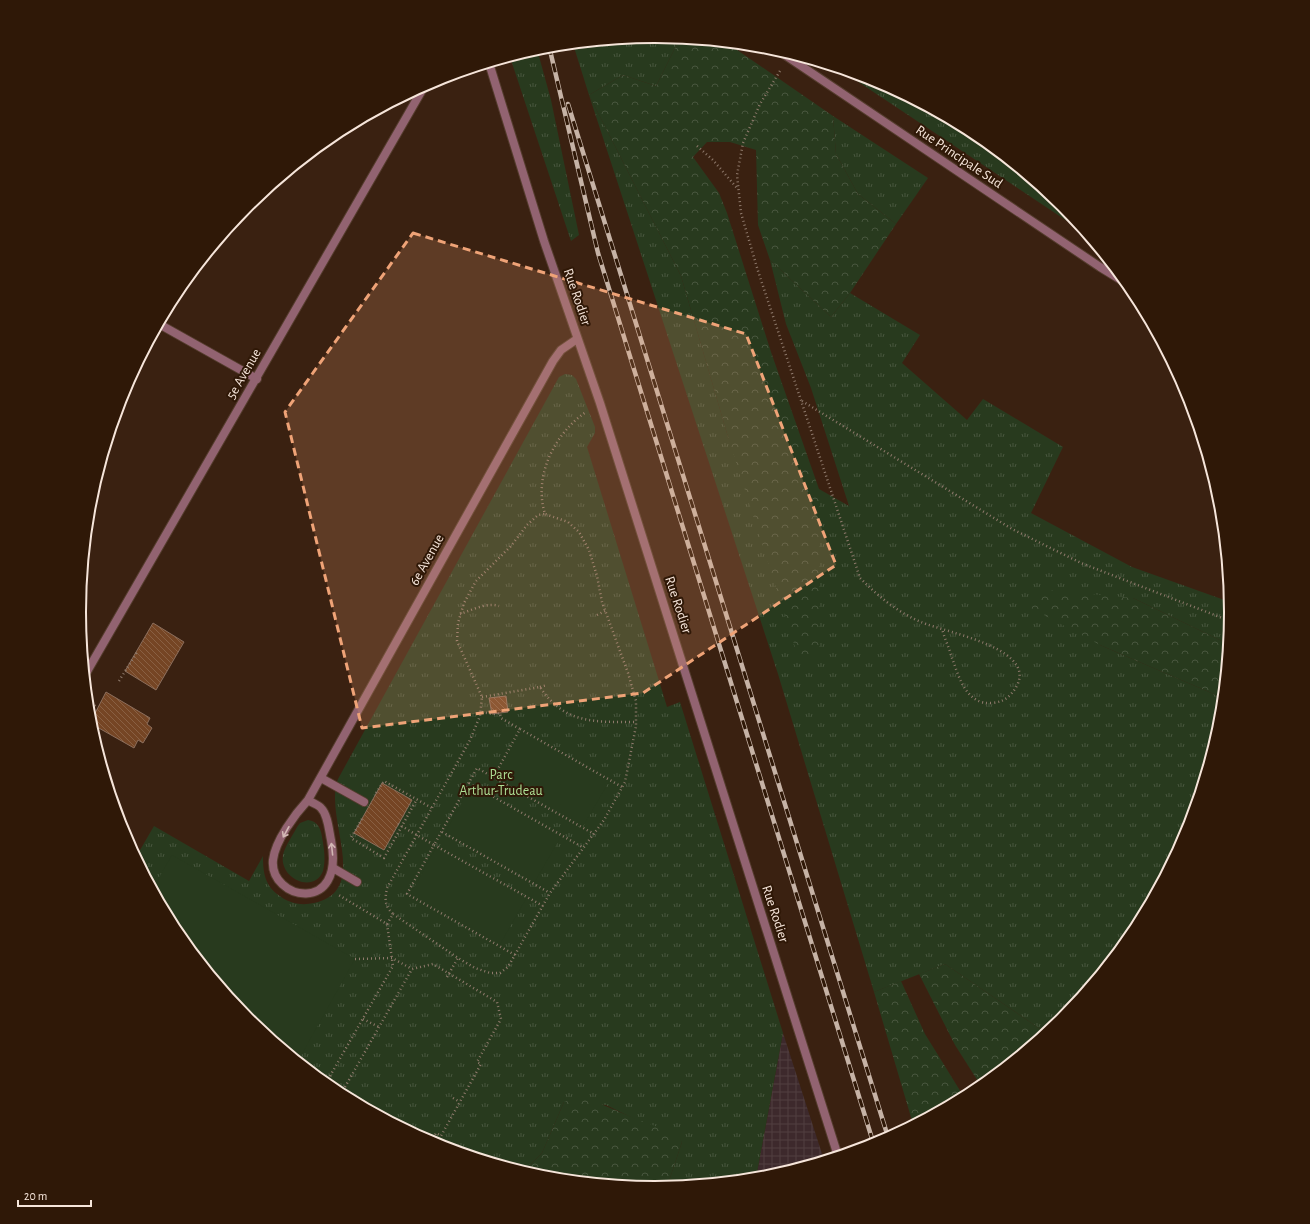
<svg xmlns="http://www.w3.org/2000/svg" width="1310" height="1224" font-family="'Alegreya Sans',sans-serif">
  <defs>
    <pattern id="industrial-grid" width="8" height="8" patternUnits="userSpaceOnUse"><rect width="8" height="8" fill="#3d292c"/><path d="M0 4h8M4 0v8" fill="none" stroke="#503e40"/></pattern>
    <pattern id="grass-tufts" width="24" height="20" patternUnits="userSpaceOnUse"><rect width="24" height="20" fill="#283a1e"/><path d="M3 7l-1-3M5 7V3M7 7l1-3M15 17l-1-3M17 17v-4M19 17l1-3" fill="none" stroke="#48563e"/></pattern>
    <pattern id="forest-crowns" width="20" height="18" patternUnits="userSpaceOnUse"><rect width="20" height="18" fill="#283a1e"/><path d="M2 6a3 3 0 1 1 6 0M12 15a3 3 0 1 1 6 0" fill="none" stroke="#48563e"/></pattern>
    <pattern id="building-back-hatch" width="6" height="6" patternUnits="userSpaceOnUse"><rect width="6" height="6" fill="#754524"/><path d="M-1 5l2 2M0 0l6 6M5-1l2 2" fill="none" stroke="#896043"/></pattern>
  </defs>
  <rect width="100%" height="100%" fill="#3a2111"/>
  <path fill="url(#industrial-grid)" d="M783 1033 824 1160 767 1177 756 1178Z"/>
  <g fill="url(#grass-tufts)">
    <path d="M655 36 680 38 656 86 623 75 589 95 681 276 728 437 819 651V489L849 506 811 388 786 324 770 260 831 317 850 293 920 335 902 363 967 420 983 399 1063 447 1031 513 1132 567 1230 602 1231 612 1228 644 1133 598 1100 645 1223 698 1220 725 1187 833 1134 932 1062 1019 1046 1033 945 964 874 992 778 674 589 95 573 44Z"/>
    <path d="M537 49 551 100 579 235 571 241 510 57Z"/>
    <path d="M839 69 876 80 975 133 1062 205 1085 233Z"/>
    <path d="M833 116 928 178 896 224 858 194 836 154Z"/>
    <path d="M565 374 572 375 576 379 595 427V433L587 447 660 684 667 707 680 702 783 1033 756 1178 667 1187 682 1142 606 1105 564 1102 542 1153 524 1171 434 1144 335 1091 248 1019 176 932 136 857 154 826 249 881 263 856C263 870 264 884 277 894 288 903 300 906 314 903 372 890 323 818 338 779L559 377Z"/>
    <path d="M308 820C317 821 321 828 322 837 324 848 326 860 323 871 314 894 279 879 283 855 285 846 293 835 297 827L300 823Z"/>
  </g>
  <g fill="url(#forest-crowns)">
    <path d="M680 38 727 43 833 116 836 154 858 194 896 224 850 293 831 317 770 260 758 225 756 150 730 142H707L693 157 719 193 727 213 771 352 819 489V651L802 669 728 437 681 276 589 95 623 75 656 86Z"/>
    <path d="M1046 590 1133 598 1228 644 1223 698 1100 645 1029 607Z"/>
    <path d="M945 964 1046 1033 981 1086 955 1045 919 974Z"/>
    <path d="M901 981 925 1034 964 1097 913 1124 874 992Z"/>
    <path d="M582 1096 634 1118 671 1132 682 1142 667 1187 655 1188 542 1177 524 1171 542 1153 564 1102Z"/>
  </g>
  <g fill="#283a1e">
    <path d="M520 729 610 780 582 828 493 778Z"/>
    <path d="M472 784 562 835 534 883 445 833Z"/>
    <path d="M437 846 527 897 499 946 410 895Z"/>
    <path d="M172 855 355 959 298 1061 248 1019 176 932 153 888Z"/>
  </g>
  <g fill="url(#building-back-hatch)" stroke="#8c6e5c">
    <path d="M153 623 184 642 156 690 125 671Z"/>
    <path d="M106 692 150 718 147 724 152 728 143 743 138 740 134 748 90 723Z"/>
    <path d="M506 696 508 712 492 714 489 698Z"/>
    <path d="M382 783 412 800 384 850 354 833Z"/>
  </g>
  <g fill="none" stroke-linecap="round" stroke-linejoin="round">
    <g stroke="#543c2d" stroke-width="10">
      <g id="service">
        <path d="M321 778 364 802"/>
        <path d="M333 868 357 882"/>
      </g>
    </g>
    <g stroke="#543c2d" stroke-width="10">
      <g id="minor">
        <path d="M489 63 544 241 600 403 838 1156"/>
        <path d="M159 324 257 379"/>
        <path d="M85 675 425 85"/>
        <path d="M308 800C312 803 319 805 321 808 328 815 329 831 331 840 346 916 269 900 273 860 275 841 295 814 308 800L553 361 561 350 577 339"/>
      </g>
    </g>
    <g stroke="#543c2d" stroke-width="10">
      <path id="tertiary" d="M779 51 1100 267 1126 283"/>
    </g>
    <g stroke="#8f7a6c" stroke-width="2.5" stroke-dasharray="1 3" stroke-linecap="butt">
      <path d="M780 71 760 104 743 143 737 175 741 213 758 271 860 578C878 596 897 612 921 622 946 633 1050 650 1011 694 1006 700 1000 702 992 703 966 705 959 677 952 658 949 648 945 639 942 629"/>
      <path d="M697 146 713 160 737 188"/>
      <path d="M802 401 1012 529 1081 563 1230 621"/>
      <path d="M460 614C472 610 487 602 499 606"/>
      <path d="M597 615 605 611"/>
      <path d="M119 681 137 652"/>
      <path d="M540 687 547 685"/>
      <path d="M482 697 540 687C564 724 595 722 635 722"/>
      <path d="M88 701 97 707"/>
      <path d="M482 712 492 714 500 713 501 718 520 729"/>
      <path d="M493 778 520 729 622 787"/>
      <path d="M469 783 584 848"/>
      <path d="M376 793 384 781 432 808"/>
      <path d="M362 819 351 838 384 858 417 799"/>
      <path d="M398 824 434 845 477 768 594 834"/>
      <path d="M442 832 550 893"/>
      <path d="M393 914 458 958 475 968 490 973H500L508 967 550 893 604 820 625 782 636 726V701L628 673 602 602 597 576 589 550 579 532 568 522 545 514"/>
      <path d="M387 924 393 914C384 905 385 899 387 888L470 740 480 716 482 697 457 641 458 623 464 603 476 581 511 546 527 525 538 515 545 514C533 476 555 433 586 412"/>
      <path d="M515 955 407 894 434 845 543 906"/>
      <path d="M355 959 392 958 412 969"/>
      <path d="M447 977 458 958"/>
      <path d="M363 1019 379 1027"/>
      <path d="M326 1083 393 966 387 924 337 894"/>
      <path d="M341 1094 412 969 433 964 497 1002 501 1019 477 1062 481 1064 441 1136 436 1133 431 1142"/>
      <path d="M453 1098 460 1102"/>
    </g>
    <use href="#service" stroke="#926371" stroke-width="8"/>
    <use href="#minor" stroke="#926371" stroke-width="8"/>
    <use href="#tertiary" stroke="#926371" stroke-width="8"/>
    <g stroke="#c6b3a6" stroke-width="4.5">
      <g id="rail">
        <path d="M549 46 598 253 874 1145"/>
        <path d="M568 104 888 1137"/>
      </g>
    </g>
    <use href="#rail" stroke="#2f1807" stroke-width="3" stroke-dasharray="9" stroke-linecap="butt"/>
  </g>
  <defs><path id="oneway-shaft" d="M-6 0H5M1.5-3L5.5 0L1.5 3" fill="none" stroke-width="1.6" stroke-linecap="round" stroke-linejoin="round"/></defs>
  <g stroke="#d3b8b5">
    <use href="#oneway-shaft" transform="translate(286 832) rotate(119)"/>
    <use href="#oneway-shaft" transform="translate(332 849) rotate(-96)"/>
  </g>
  <path fill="#efa377" fill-opacity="0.2" stroke="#efa377" stroke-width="3" stroke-dasharray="8 5" stroke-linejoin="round" d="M413 233 746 334 836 565 643 693 362 728 285 412Z"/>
  <g text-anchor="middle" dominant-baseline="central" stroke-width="4" stroke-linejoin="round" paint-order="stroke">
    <g font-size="14" fill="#f6e5da" stroke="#2f1807">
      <text transform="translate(959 157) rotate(34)">Rue Principale Sud</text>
      <text transform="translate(577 297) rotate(71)">Rue Rodier</text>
      <text transform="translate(244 374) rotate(-60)">5e Avenue</text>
      <text transform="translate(427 560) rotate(-61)">6e Avenue</text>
      <text transform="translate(678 605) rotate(72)">Rue Rodier</text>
      <text transform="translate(775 914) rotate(72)">Rue Rodier</text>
    </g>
    <g font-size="14" fill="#adde94" stroke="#2f1807">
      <text x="501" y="775">Parc<tspan x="501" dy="16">Arthur-Trudeau</tspan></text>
    </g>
  </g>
  <path d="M0 0H1310V1224H0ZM86 612a569 569 0 1 1 1138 0a569 569 0 1 1-1138 0Z" fill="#2f1807" fill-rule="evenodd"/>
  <path fill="none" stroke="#f6e5da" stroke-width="2" d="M86 612a569 569 0 1 1 1138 0a569 569 0 1 1-1138 0Z"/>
  <path d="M18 1200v6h73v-6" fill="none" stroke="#f6e5da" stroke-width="2"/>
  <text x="24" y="1200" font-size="12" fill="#f6e5da" stroke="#2f1807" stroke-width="3" paint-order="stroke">20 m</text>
</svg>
